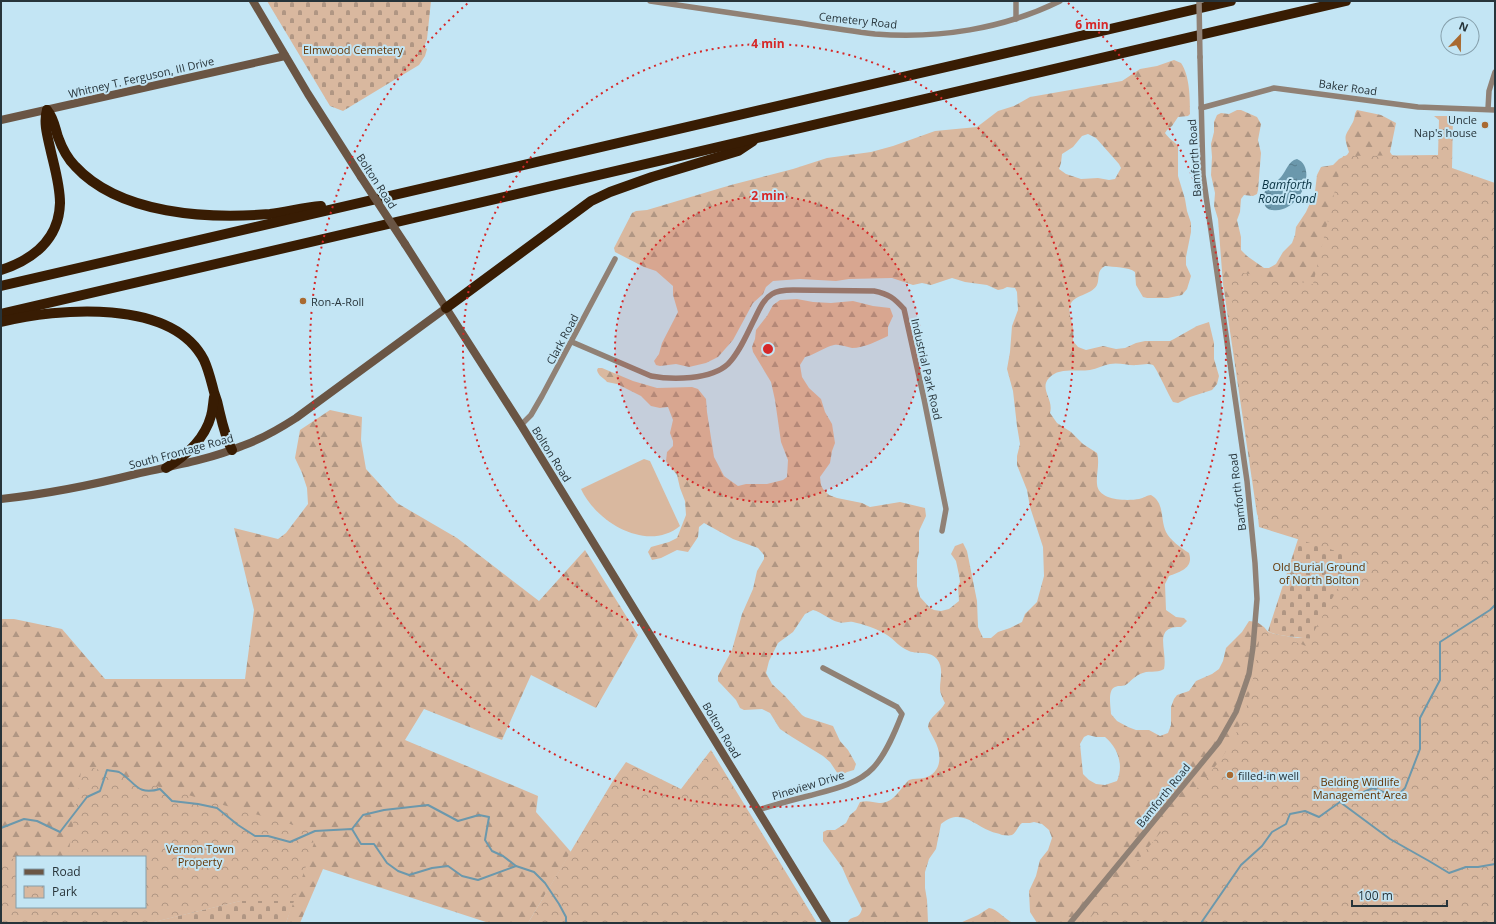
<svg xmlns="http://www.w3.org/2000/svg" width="1496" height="924" font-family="'Open Sans',sans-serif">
  <defs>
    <pattern id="forest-firs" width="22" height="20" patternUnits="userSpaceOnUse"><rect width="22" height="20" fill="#d9b89f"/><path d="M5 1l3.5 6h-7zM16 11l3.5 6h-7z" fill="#b09683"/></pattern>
    <pattern id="cemetery-stones" width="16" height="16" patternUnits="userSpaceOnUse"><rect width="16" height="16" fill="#d9b89f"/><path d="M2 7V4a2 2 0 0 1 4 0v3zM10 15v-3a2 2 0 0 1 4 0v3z" fill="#b09683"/></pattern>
    <pattern id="park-crowns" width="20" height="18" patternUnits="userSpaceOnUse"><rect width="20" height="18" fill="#d9b89f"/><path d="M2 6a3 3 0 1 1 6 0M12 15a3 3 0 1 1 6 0" fill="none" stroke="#b09683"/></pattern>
    <pattern id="water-ripples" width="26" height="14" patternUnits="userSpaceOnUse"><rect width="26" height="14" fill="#6b98ac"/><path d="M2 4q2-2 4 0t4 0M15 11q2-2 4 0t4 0" fill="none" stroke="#587d8d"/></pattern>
  </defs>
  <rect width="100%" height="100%" fill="#c3e5f4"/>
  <path fill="#d9b89f" d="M644 459 650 461 680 526C647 553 596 522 581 489Z"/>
  <g fill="url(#forest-firs)" fill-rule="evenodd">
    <path d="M1174 60 1181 63C1190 76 1190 99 1190 114L1188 116 1178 117 1172 126 1167 130 1165 133C1169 139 1174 141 1178 146V176L1185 199 1187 211 1191 223V232L1186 257V265L1191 276 1187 289 1182 295 1168 298H1147L1143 297 1136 285 1135 272C1129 267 1113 267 1105 266 1096 271 1100 278 1097 285 1091 296 1073 294 1070 306 1068 314 1072 321 1073 328 1074 332 1073 337 1073 341L1078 347 1086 350 1103 346 1116 349 1125 348 1136 343 1145 341H1170L1174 339 1197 326 1209 322 1214 343V359L1219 376 1217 384 1212 390 1190 397 1178 403 1173 402C1169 396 1156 367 1153 365 1148 363 1142 365 1137 365 1129 366 1119 362 1110 364 1103 365 1097 369 1090 370 1076 372 1059 367 1049 378 1039 389 1054 399 1050 413L1057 423 1071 432 1083 444 1097 453C1100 464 1096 474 1097 484 1098 501 1127 501 1139 499 1144 498 1147 495 1151 495 1165 503 1160 519 1166 532 1170 540 1181 548 1189 553 1194 568 1180 572 1169 576L1165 584 1166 610 1176 617 1184 618 1187 621 1181 627C1152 626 1168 651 1164 669 1158 673 1152 671 1146 672 1137 674 1133 679 1127 684 1123 687 1119 685 1115 687 1107 690 1111 708 1111 714L1117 721 1128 727 1136 730H1149L1160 736 1168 733 1171 725V707L1174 699 1177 695 1189 691 1196 681 1212 674 1219 669 1223 661 1226 648 1242 632 1249 621 1257 622 1264 627 1269 633 1298 638 1304 637 1317 640 1353 554 1270 530 1261 521 1257 514 1223 284 1218 219 1214 206 1215 193 1211 175 1212 157 1211 144 1214 132V122L1217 115 1221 113 1229 114 1237 110H1241L1257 117 1261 124 1258 140 1261 153 1258 190 1257 194 1253 196 1244 195 1241 199 1240 212 1237 220 1241 237V250L1247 256 1264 268H1269L1276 264 1283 252 1292 243 1295 235 1296 227 1306 212 1315 192 1317 175 1321 167 1333 165 1339 159 1347 155 1349 152C1343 134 1345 137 1353 122 1355 118 1354 114 1357 110L1381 115 1396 123 1390 152 1392 155 1404 158 1495 923H1037L1030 912 1029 891 1036 876 1040 860 1048 850 1052 838 1049 830 1042 824 1034 822 1030 823H1022C1018 826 1016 833 1012 835 1009 836 1005 835 1002 835 998 833 994 833 990 831 972 824 961 808 941 824L936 849 929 859 925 872V888L927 900 928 922 929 923H847L850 919C856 916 860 917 862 909L849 883 842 867 823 841V832L827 830H835L846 823 850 815 856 810 860 802C867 800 873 802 879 803 894 804 900 788 909 780 914 778 919 779 924 778 943 773 942 753 934 739 932 735 930 732 928 727 929 716 940 713 945 703 943 699 940 693 940 689 940 679 944 668 937 659 929 650 919 655 909 651 899 647 895 640 887 635 878 629 863 624 853 622 847 621 843 624 838 622 829 620 822 612 813 610L805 614 793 632 778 643 769 661 766 673 772 684 785 696 802 715 805 717 833 726 840 741 848 750 856 764 854 770 847 772 842 775 838 774 830 762 823 756 792 737 780 729 770 713 762 709 744 710 740 708 736 700 721 684 718 681V676L732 650 742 614 753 589 757 571 764 559V555L758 548 733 539 704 523 699 527 698 537 688 552 677 550 661 558 652 560 648 552 651 547 669 542 677 538 686 515 685 501 680 488 677 475 666 461 667 452 673 446V441L670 433 673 420 668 407 660 408 651 406 641 396 617 384 607 382C604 378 598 376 597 370L598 368H602L633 381 657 388 692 387 698 389 706 399 707 412 714 457 724 476 738 486 746 484H767L783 480 787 477 788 460 781 442 775 400 771 382 753 352 752 347 755 339 756 330 767 316 773 305 780 300 797 299 813 302 831 303 853 301 873 306 890 308 893 316 888 327V336C877 341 864 348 852 348 846 347 840 344 834 345 824 347 815 355 805 357L800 365 802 377 809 388 821 399 825 412 832 424 835 443 832 451 830 463 820 477 821 485 823 489 829 495 837 498 862 503 870 507 900 502 925 508 926 516 919 531V552L917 560V586L920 597 930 608 934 610 941 611 949 609 959 601 958 586 960 582 959 575 956 561 951 554 955 546 963 543 967 551 977 601 978 627 983 638H991L998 632 1010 628 1022 622 1025 614 1037 602 1044 576 1043 547 1030 507 1027 490 1017 465V456L1020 444 1017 426 1013 391 1007 369 1010 352 1012 326 1018 310 1017 292 1015 288 1007 287 1003 289 998 290 987 285 965 282 952 278 931 285 922 283 913 285 892 278 849 279 836 281 800 279 773 281 766 287 763 294 753 303 733 340 718 357 706 363 689 367 676 364 660 366 656 365 654 361 659 354 662 343 678 312 673 295V286L656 271 644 267 615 252 614 248 632 213 636 211 647 210 731 185 793 169 827 158 871 152 893 146 935 131 977 127 998 111 1014 106 1030 97 1122 81 1140 69 1157 66ZM1088 134 1096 138 1119 164 1121 168 1115 179 1109 180 1098 178 1081 179 1066 174 1059 169 1061 163 1062 154 1073 147 1082 136ZM1088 735 1096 737H1105C1118 748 1124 765 1117 781L1105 785 1096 784 1089 780 1083 774 1080 744 1084 737Z"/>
    <path d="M330 410 362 417 361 440 366 469 397 503 457 538 539 601 585 550 638 635 596 708 531 675 502 740 424 709 405 740 538 796 536 812 571 852 528 923H489L323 869 300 923H286L293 901H240L149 923H1V619H14L62 629 105 679H245L254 610 234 528 278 539 286 533 308 504 307 488 302 473 295 458 300 430ZM17 857H145V907H17Z"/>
    <path d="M989 908C998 909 1004 919 1013 923H960L978 915Z"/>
  </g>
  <g fill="url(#cemetery-stones)">
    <path d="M267 1H431L427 39 424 47 427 49 425 56 419 65 343 111 330 106Z"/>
    <path d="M1300 533 1353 554 1351 571 1317 640C1306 637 1274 637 1268 631Z"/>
    <path d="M240 901H294L286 923H149Z"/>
  </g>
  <g fill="url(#park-crowns)">
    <path d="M1434 116H1453L1452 168 1495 183V923H1086L1217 764C1250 722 1253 680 1261 629L1306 646 1355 557 1259 527C1253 465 1240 403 1233 342 1231 318 1234 295 1230 271L1313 284 1343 156 1438 155 1439 120Z"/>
    <path d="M711 750 817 923H528L614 779 626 762 681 789Z"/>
    <path d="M82 765 308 829 314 843 294 901H240L149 923H1V858L17 859V907H145V857H68Z"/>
  </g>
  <path fill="url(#water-ripples)" d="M1297 159C1319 168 1299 215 1272 210 1268 210 1265 207 1264 203 1259 189 1274 185 1281 177 1287 170 1288 161 1297 159Z"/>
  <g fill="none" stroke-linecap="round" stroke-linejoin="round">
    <g stroke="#6b98ac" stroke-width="2">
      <path d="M1340 802 1390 839 1429 861 1449 873 1466 867H1478L1495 864"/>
      <path d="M1 828 24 819 37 821 60 832 87 797 100 791 107 770C111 771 116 771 119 772 136 782 136 796 160 789L172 801 198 804 217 808 238 825 255 836H268L290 842 315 831 352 829 361 844H374L387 863 398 871 409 875 432 868 448 866 462 876 478 880 516 866 534 872 545 883 559 904 566 917V923"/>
      <path d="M352 829 363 815 384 810 428 805 458 821 479 815 489 817 485 840 492 851 503 856 516 866"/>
      <path d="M1201 923 1241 865 1262 846 1272 832 1286 824 1290 814 1305 811 1319 817 1340 802 1373 788 1396 797 1405 788 1420 749V718L1440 680V642L1490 610 1495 605"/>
    </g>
    <g stroke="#908175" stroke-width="5.5">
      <path d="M650 1C700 8 750 16 800 23 825 27 850 31 875 34 938 39 1003 29 1060 1"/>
      <path d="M1016 1V19"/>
      <path d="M1201 108 1274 88 1418 107 1495 110"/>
      <path d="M1488 109 1489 91 1495 72"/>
      <path d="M572 342 651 376C672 380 711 380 728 364 739 353 746 336 753 322 758 313 762 300 772 294 778 290 786 290 793 290L874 291C889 294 894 298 904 309L924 399 946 509 942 531"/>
      <path d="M521 425 531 415 542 396 615 259"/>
      <path d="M758 810C775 805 791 800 808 796 830 790 857 785 873 768 886 754 895 732 902 714L897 707 823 668"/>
      <path d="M1070 923 1219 742 1236 712 1249 674 1253 647 1257 599 1255 563 1247 481 1203 175 1200 57"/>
    </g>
    <g stroke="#6a5544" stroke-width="8">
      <path d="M253 1 308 94 361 177"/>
      <path d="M1 120 285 56"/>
      <path d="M405 244 521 425 827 923"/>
      <path d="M1 499C47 494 92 485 136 474 172 466 208 460 242 446 262 439 279 429 296 418L446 308"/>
    </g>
    <g stroke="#381c03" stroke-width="10">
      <path d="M47 110C54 118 55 128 58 137 62 148 67 158 75 166 120 215 208 219 270 214 287 212 304 207 321 206"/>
      <path d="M1 270C32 260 59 240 60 203 60 186 55 169 51 152 48 138 43 123 47 110"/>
      <path d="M1 286 1231 1"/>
      <path d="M446 308 591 201 610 192 652 177 738 151 753 141"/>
      <path d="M1 314 1346 1"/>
      <path d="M1 322C57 308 172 298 204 360 209 371 211 381 214 392 215 395 216 398 217 401 221 417 224 435 232 450"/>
      <path d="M166 468C186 456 205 438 211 416 213 409 213 403 214 397"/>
    </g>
    <path stroke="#908175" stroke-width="5.5" d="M1199 1 1200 57"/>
    <path stroke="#6a5544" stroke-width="8" d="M361 177 405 244"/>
  </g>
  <circle cx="768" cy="349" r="153" fill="#d62828" fill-opacity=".12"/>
  <g fill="none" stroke="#d62828" stroke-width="2" stroke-dasharray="2 4">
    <circle cx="768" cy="349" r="153"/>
    <circle cx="768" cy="349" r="305"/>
    <path d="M1068 3A458 458 0 1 1 468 3"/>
  </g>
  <g fill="#a96a31" stroke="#c3e5f4" stroke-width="1.5">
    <circle cx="1485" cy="125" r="4"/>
    <circle cx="303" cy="301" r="4"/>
    <circle cx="1230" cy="775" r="4"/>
  </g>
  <g text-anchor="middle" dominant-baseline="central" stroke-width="4" stroke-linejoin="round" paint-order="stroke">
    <g font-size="11" fill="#27343a" stroke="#c3e5f4">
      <text transform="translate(858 20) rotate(6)">Cemetery Road</text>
      <text transform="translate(141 77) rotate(-13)">Whitney T. Ferguson, III Drive</text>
      <text transform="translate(1348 87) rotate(8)">Baker Road</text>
      <text transform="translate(1194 158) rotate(-94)">Bamforth Road</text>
      <text transform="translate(377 181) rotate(57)">Bolton Road</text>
      <text transform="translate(562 339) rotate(-62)">Clark Road</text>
      <text transform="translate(927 369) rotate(77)">Industrial Park Road</text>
      <text transform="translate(181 451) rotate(-15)">South Frontage Road</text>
      <text transform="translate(552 454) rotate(58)">Bolton Road</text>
      <text transform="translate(1237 492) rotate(-97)">Bamforth Road</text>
      <text transform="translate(722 730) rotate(59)">Bolton Road</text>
      <text transform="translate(808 785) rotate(-17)">Pineview Drive</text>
      <text transform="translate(1163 795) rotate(-51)">Bamforth Road</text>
    </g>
    <g font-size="11" fill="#633504" stroke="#c3e5f4">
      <text x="353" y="49">Elmwood Cemetery</text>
      <text x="1319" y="566">Old Burial Ground<tspan x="1319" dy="13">of North Bolton</tspan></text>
      <text x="1360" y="781">Belding Wildlife<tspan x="1360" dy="13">Management Area</tspan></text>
      <text x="200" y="848">Vernon Town<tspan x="200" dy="13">Property</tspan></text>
    </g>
    <g font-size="11" fill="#27343a" stroke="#c3e5f4" text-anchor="start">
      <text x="1477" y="119" text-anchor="end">Uncle<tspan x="1477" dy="13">Nap's house</tspan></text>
      <text x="311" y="301">Ron-A-Roll</text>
      <text x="1238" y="775">filled-in well</text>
    </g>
    <g font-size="12" font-style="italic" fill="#083242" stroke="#c3e5f4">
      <text x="1287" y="184">Bamforth<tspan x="1287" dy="14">Road Pond</tspan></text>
    </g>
  </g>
  <circle cx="768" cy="349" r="6" fill="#d62828" stroke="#c3e5f4" stroke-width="2"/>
  <g font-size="12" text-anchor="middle" font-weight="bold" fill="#d62828" stroke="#c3e5f4" stroke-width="4" stroke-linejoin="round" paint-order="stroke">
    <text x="1092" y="29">6 min</text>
    <text x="768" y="48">4 min</text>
    <text x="768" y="200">2 min</text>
  </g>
  <rect width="1496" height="924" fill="none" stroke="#27343a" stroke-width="4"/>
  <rect x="16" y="856" width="130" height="52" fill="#c3e5f4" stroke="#859eaa"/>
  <rect x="24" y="869" width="20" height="6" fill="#6a5544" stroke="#859eaa"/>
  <text x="52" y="876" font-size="12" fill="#27343a">Road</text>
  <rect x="24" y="886" width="20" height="12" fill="url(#park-crowns)" stroke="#859eaa"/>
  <text x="52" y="896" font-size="12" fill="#27343a">Park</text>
  <g transform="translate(1460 36) rotate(22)"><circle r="19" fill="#c3e5f4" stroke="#859eaa"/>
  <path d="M0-3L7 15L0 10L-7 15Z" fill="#a96a31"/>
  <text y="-6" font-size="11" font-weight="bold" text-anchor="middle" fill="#27343a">N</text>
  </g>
  <path d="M1352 900v6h95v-6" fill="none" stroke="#27343a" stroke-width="2"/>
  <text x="1358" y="900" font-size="12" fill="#27343a" stroke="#c3e5f4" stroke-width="3" paint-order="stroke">100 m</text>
</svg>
